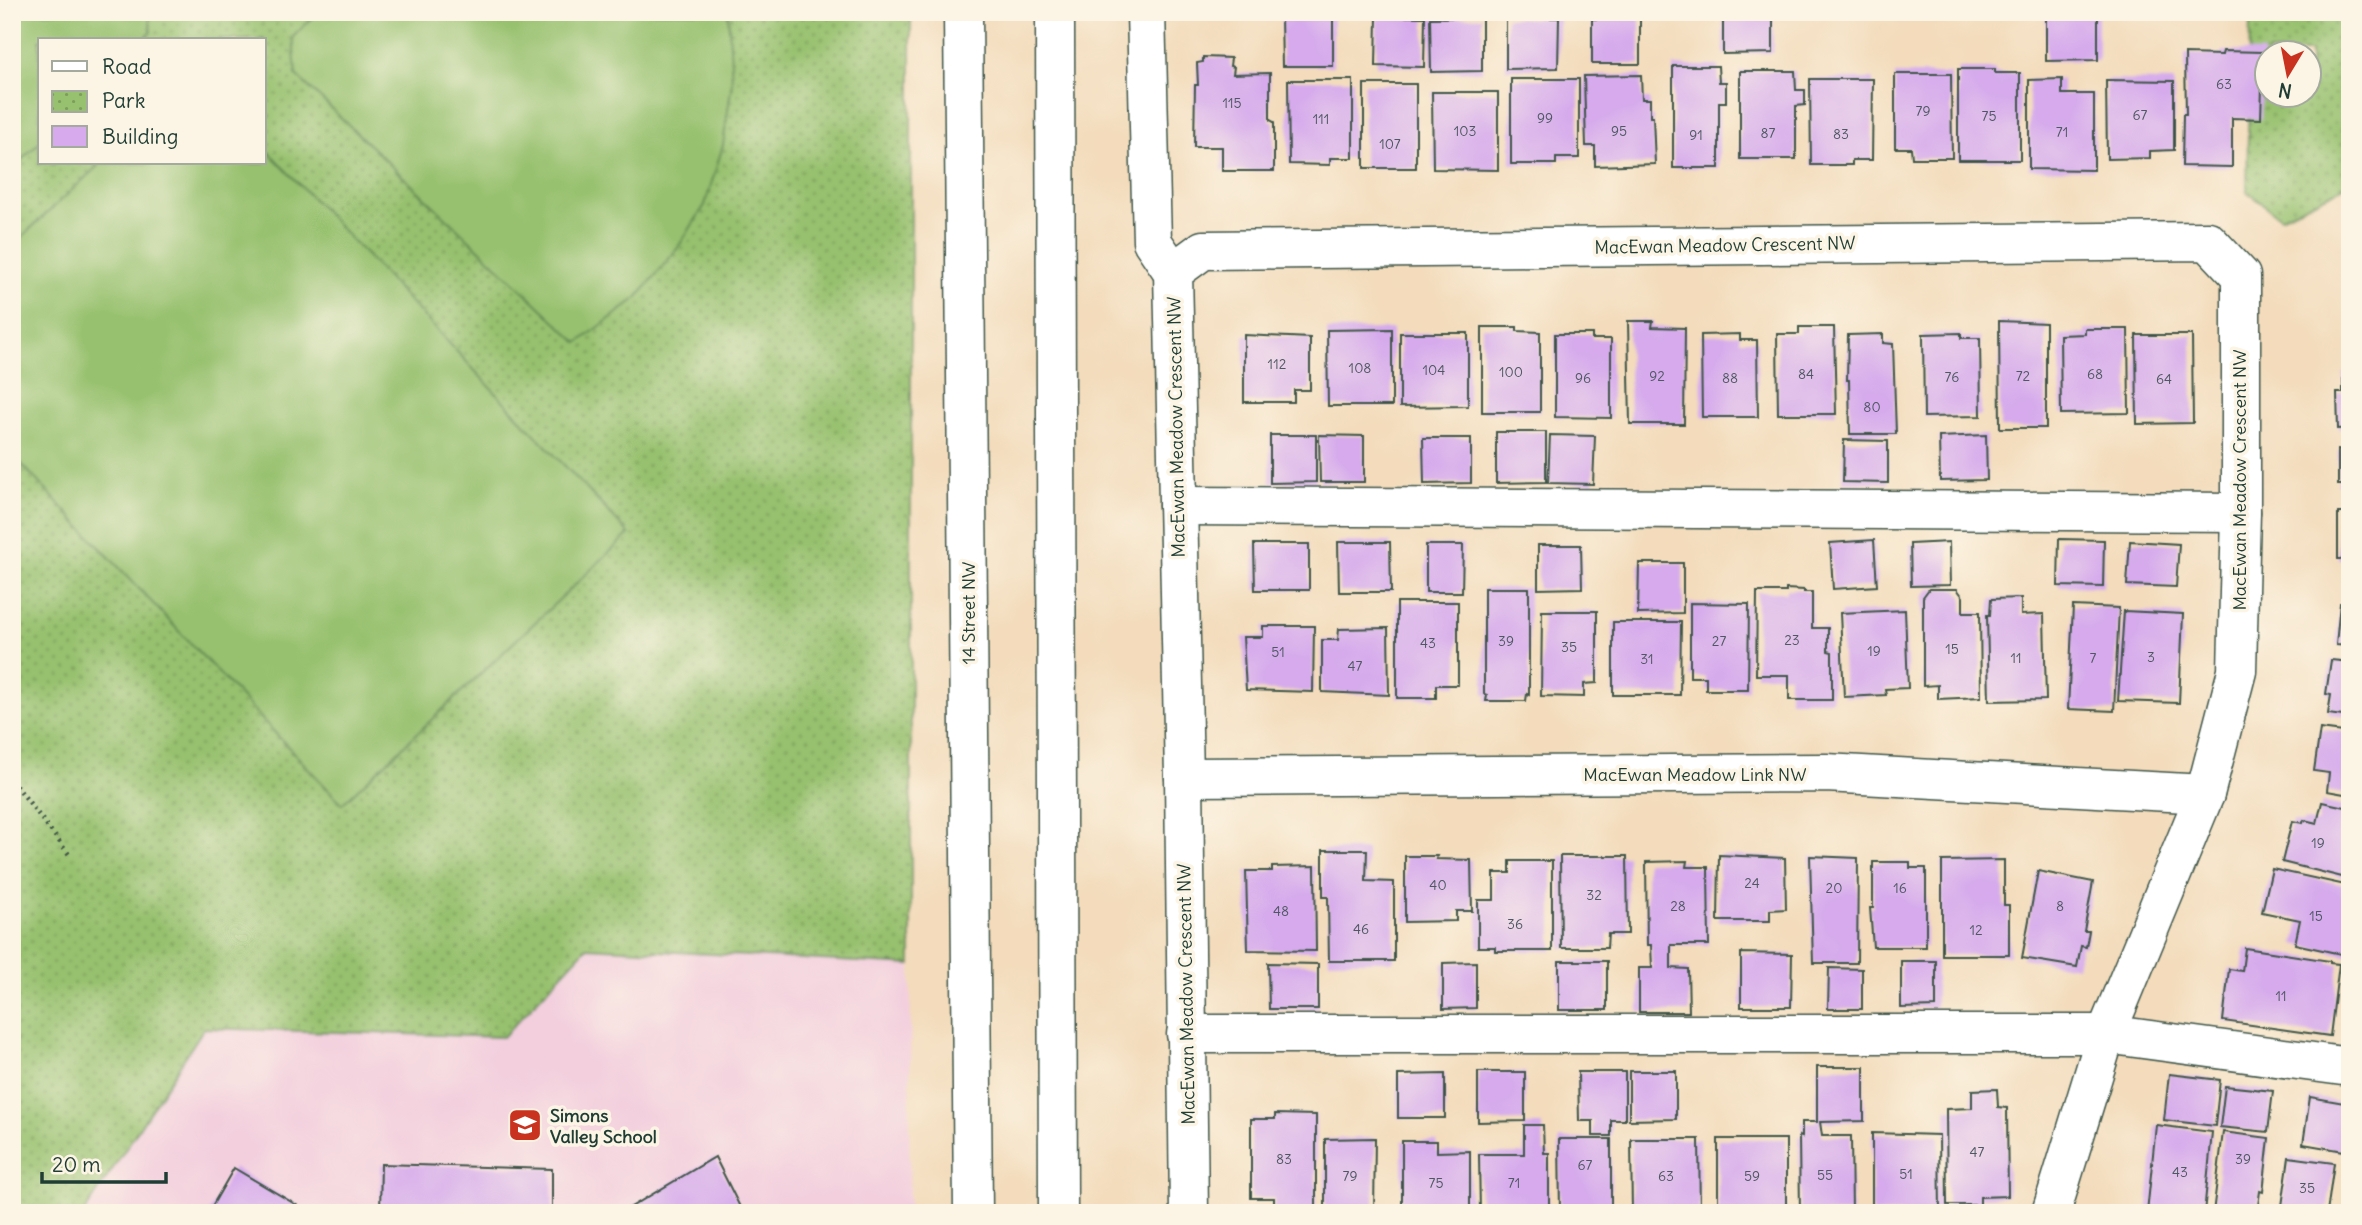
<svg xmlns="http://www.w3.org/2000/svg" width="2362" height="1225" font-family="Delius,sans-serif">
  <defs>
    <pattern id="park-dots" width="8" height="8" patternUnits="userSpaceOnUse" patternTransform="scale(1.75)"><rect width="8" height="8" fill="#97c16e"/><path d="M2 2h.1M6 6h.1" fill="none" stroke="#7b9e5b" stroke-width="1.8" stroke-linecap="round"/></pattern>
  </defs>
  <rect width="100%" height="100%" fill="#fcf5e5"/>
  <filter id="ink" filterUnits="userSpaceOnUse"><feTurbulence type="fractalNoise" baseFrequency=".0143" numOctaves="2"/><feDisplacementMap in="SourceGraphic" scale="14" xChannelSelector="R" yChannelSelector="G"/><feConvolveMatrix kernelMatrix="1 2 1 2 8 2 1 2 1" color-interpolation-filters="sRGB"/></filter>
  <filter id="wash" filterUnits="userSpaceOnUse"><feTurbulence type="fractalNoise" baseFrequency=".00686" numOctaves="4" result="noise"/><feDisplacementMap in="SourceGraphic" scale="28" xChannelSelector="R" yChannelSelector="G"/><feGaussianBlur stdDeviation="1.57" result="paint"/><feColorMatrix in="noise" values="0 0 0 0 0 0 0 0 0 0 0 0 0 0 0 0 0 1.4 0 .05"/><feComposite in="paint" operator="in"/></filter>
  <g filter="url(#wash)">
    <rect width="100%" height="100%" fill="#f3dbbb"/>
    <path fill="#f3cfde" d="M587 947 911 965 909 1213H84L204 1028 503 1037Z"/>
    <g fill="url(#park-dots)" stroke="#5b7f51" stroke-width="2" fill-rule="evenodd">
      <path d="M12 12H911V965L587 947 503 1037 204 1028 84 1213H12ZM40 40H264V163H40Z"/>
      <path d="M2250 12H2350V184L2281 217 2247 192ZM2268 52H2310V94H2268Z"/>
    </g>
    <g fill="#97c16e" stroke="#5b7f51" stroke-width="2">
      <path d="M12 12H149L151 32 143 40H40V142L12 169Z"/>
      <path d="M318 12H728L732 82 723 145 705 205 677 249 637 298 578 343 296 75 293 37Z"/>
      <path d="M264 147 629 534 342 804 12 454V246L101 163H264Z"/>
    </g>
    <g id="blocks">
      <g fill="#d6aaec">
        <path d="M1773 13V53L1723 54V14Z"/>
        <path d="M2046 13H2098V60L2046 61Z"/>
        <path d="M1333 15V66H1282L1281 16Z"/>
        <path d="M1377 16 1425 17 1424 67 1376 66Z"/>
        <path d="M1482 17V71L1431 72 1430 18Z"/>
        <path d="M1506 18H1559L1558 68 1506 69Z"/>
        <path d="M1640 18V64H1592V19Z"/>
        <path d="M2223 51 2263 52 2261 119 2232 118V167L2182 166 2183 114H2186L2185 54 2222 55Z"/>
        <path d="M1203 57 1231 58 1230 66 1234 67 1233 74 1270 73V120L1274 122V171H1222V147H1194L1195 85H1198L1197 63 1203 62Z"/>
        <path d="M1673 66H1718L1719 82H1726V102H1719V168H1673Z"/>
        <path d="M1958 69H1995V73H2020V160H1958Z"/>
        <path d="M1740 71H1795L1796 90H1805V105L1796 106V159H1740Z"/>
        <path d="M1895 74H1951L1952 158H1912L1911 148H1895Z"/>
        <path d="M1641 75 1642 99H1650V117H1653L1655 164 1595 166V146H1586L1584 76Z"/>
        <path d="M1511 79H1579V158H1556V164H1511Z"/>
        <path d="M1810 79H1873L1872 160H1852V165H1811Z"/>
        <path d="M2062 79V94H2094V170L2029 169V80Z"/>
        <path d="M1288 80H1353V158H1330V165L1289 164Z"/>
        <path d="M2106 80 2174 81V150L2150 151V158L2107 159Z"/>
        <rect x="1364" y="84" width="52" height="84"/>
        <path d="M1432 92H1498V170L1433 169Z"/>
        <path d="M1628 321H1653L1652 327 1685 328 1684 424H1630Z"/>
        <path d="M1999 321 2046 323V428H2000Z"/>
        <path d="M1482 327H1517V331L1540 332V412H1482Z"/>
        <path d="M1799 327H1834L1836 414H1778L1777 334H1799Z"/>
        <path d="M1392 329V406H1328L1327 330Z"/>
        <path d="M2085 329H2128L2129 413 2061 414 2060 335 2085 334Z"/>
        <path d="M1400 333H1468V406L1400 407Z"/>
        <path d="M1961 333V338H1980L1981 416 1924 417 1923 334Z"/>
        <path d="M1555 334H1592V339H1611V418L1555 417Z"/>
        <path d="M1740 334V340H1757L1758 417H1702L1701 335Z"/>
        <path d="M1883 334V343L1893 344 1896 434H1850L1849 380H1847L1848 335Z"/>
        <path d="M1244 335 1310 338V390H1294V402H1244Z"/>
        <path d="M2136 335H2192L2193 423 2137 424Z"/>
        <path d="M2343 373H2350V428L2338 429 2337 393H2343Z"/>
        <path d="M1496 432H1546V482L1496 483Z"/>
        <path d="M1270 435H1316V482L1270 483Z"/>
        <path d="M1319 435 1364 436V482H1320Z"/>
        <path d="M1550 435 1595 436 1593 484 1548 483Z"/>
        <path d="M1986 435 1987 480 1940 481 1939 437Z"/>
        <path d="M1423 438H1471V483L1424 484Z"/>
        <path d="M1844 440 1888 441V483L1843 482Z"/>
        <path d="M2338 450H2350V505H2344L2343 485H2338Z"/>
        <rect x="2338" y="513" width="12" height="46"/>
        <path d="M2059 539 2104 540 2103 587 2058 586Z"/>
        <path d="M1874 540 1877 586 1833 589 1830 543Z"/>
        <path d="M2130 541 2179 544 2176 587 2127 585Z"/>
        <path d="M1338 542H1390L1391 592H1339Z"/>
        <path d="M1949 542 1950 585 1911 586 1910 544Z"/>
        <path d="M1254 544H1309V590H1255Z"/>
        <path d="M1426 545H1463L1462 592H1426Z"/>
        <path d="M1538 545H1581L1582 588 1538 589Z"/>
        <path d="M1639 563H1683V613L1638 614Z"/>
        <path d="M1484 588H1529V695L1527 694 1526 701H1486L1487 695 1484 694Z"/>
        <path d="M1786 589 1804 590V592H1812V628H1828V651L1832 652V700H1789V675H1756L1757 592H1786Z"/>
        <path d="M1929 589H1957L1963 597V612H1980L1981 697 1938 699V685L1923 686V597Z"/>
        <path d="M2021 598V615L2044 614 2046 700 1989 701 1987 615H1990L1991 599Z"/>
        <path d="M1397 602H1458V685H1436V698H1397Z"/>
        <path d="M1690 603 1749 604 1748 690H1706V677H1690Z"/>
        <path d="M2340 603 2350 604V646L2336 645Z"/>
        <path d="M2073 606 2119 608 2114 711 2068 709Z"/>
        <path d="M1905 610 1908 688 1885 689 1886 695 1844 697 1840 613Z"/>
        <path d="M1542 611H1597V683L1584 684V697L1541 696Z"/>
        <path d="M2124 611 2183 614 2179 703 2118 701Z"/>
        <path d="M1613 622H1681L1680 695H1613Z"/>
        <path d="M1263 626H1314L1313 692 1246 690 1243 637H1263Z"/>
        <path d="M1388 628 1389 695 1322 692V640H1338L1339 629Z"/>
        <path d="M2331 660 2350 662V717L2328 714 2331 695 2326 694Z"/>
        <path d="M2320 729 2350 733V795L2327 791 2329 773 2314 771Z"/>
        <path d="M2322 802 2350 808V879L2282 862 2292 821 2303 823 2304 820 2317 823Z"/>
        <path d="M1323 850H1367L1366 881 1394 882V961H1329L1328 897H1323Z"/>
        <path d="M1719 855 1785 858 1786 909 1770 910V921H1718Z"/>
        <path d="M1405 856H1437L1436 859 1471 860 1472 911H1456V921L1405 922Z"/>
        <path d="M1560 856H1627L1628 934H1608L1607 948H1561Z"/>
        <path d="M1810 856 1858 858 1857 963H1813Z"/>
        <path d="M2004 860V905H2009V955H1942V861Z"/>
        <path d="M1510 861H1552V951H1495V947H1478V900H1494V873H1510Z"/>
        <path d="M1687 861 1686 867H1708L1709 945H1671V968L1688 969 1689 1012H1639V968H1652L1651 945H1647L1646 862Z"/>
        <path d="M1873 862H1910V868H1926V947H1873L1870 908H1873Z"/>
        <path d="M1315 866 1316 951 1248 950 1246 871H1272V867Z"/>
        <path d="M2272 869 2350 886V956L2295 944 2300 920 2262 912Z"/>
        <path d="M2038 871 2093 882 2084 931H2089L2086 947 2081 946 2077 967 2022 958Z"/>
        <path d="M2245 948 2330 961V963L2339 964 2330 1036 2223 1021 2229 969 2242 971Z"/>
        <path d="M1741 953 1792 954 1791 1007H1741Z"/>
        <rect x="1559" y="961" width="48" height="49"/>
        <path d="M1901 961H1936V1007L1901 1008Z"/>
        <path d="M1476 962V1008L1443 1009V963Z"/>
        <path d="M1268 963 1318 964V1009H1269Z"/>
        <path d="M1829 968 1862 969V1009H1828Z"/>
        <path d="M1817 1067H1864V1121L1820 1122 1822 1136H1851L1852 1213H1800L1799 1136 1802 1137V1122H1817Z"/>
        <path d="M1629 1071H1676V1119L1629 1120Z"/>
        <path d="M1478 1072H1525V1121L1478 1122Z"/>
        <path d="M1578 1072H1625V1120H1611V1136H1593V1121H1579Z"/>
        <path d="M1445 1074V1118H1398V1075Z"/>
        <path d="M2169 1074 2220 1080 2215 1126 2164 1120Z"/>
        <path d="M2225 1086 2273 1091 2268 1132 2220 1127Z"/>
        <path d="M1997 1089 1998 1107 2007 1108 2008 1196 1980 1197V1205H1947L1946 1109 1972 1108V1090Z"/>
        <path d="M2310 1097 2350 1104V1152L2303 1144Z"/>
        <path d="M1275 1114 1316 1115V1213H1274V1198H1251V1119H1275Z"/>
        <path d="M1524 1125H1543L1544 1153H1549V1213H1480L1479 1154H1524Z"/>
        <path d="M2156 1125 2212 1132 2204 1213H2147Z"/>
        <path d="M2223 1132 2269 1138 2263 1192 2260 1191 2257 1213H2213Z"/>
        <path d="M1872 1133 1939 1135 1940 1213H1872Z"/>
        <path d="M1375 1138 1374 1213H1325V1139Z"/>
        <path d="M1559 1139H1611V1213H1560Z"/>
        <path d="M1631 1139H1699L1700 1213H1632Z"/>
        <rect x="1718" y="1139" width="68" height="74"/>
        <path d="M1402 1141H1437V1152L1470 1151V1213H1402Z"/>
        <path d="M715 1157 743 1213H621Z"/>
        <path d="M2289 1157 2334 1163 2327 1213H2281Z"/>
        <path d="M381 1164 552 1169V1213H380Z"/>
        <path d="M234 1168 310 1213H208Z"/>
      </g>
    </g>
  </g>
  <g filter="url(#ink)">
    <use href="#blocks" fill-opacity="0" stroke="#3f5548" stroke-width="2"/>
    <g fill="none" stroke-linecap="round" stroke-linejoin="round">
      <g stroke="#3f5548" stroke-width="41">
        <g id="minor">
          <path d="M1146 12 1152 241 1173 272"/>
          <path d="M1178 506 2241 512"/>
          <path d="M1184 777 1826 773 2205 794"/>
          <path d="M1186 1034H2106L2350 1067"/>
          <path d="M1189 1213 1184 777 1173 272 1203 250 2208 241 2241 276V512L2237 671 2205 794 2106 1034 2051 1213"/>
        </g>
      </g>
      <g stroke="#3f5548" stroke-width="41">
        <g id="major">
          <path d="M963 12 973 1213"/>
          <path d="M1055 12 1058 1213"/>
        </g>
      </g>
      <path stroke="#3f5548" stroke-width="4.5" stroke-dasharray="2 5" stroke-linecap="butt" d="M12 780 71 857"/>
      <use href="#minor" stroke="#fff" stroke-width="38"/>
      <use href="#major" stroke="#fff" stroke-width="38"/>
    </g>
  </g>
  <defs>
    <g id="school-square" transform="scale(1.75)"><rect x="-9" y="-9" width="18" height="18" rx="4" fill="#c8321e" stroke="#fcf5e5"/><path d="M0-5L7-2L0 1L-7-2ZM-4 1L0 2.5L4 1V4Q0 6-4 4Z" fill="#fff"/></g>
  </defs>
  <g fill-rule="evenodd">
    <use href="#school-square" x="525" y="1125"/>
  </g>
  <g text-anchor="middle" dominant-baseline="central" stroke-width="7" stroke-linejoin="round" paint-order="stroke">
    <g font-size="14" fill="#4d5862">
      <text x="2224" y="84">63</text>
      <text x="1232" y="103">115</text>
      <text x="1923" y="111">79</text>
      <text x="2140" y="115">67</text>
      <text x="1989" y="116">75</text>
      <text x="1545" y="118">99</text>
      <text x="1321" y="119">111</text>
      <text x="1465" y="131">103</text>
      <text x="1619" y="131">95</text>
      <text x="2062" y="132">71</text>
      <text x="1768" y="133">87</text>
      <text x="1841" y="134">83</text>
      <text x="1696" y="135">91</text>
      <text x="1390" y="144">107</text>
      <text x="1277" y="364">112</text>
      <text x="1360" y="368">108</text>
      <text x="1434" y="370">104</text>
      <text x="1511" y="372">100</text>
      <text x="1806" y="374">84</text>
      <text x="2095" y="374">68</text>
      <text x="1657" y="376">92</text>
      <text x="2023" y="376">72</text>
      <text x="1952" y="377">76</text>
      <text x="1583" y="378">96</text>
      <text x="1730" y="378">88</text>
      <text x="2164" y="379">64</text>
      <text x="1872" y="407">80</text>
      <text x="1792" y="640">23</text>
      <text x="1506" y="641">39</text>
      <text x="1719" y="641">27</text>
      <text x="1428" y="643">43</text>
      <text x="1569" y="647">35</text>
      <text x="1952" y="649">15</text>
      <text x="1874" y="651">19</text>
      <text x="1278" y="652">51</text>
      <text x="2151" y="657">3</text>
      <text x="2016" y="658">11</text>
      <text x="2093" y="658">7</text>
      <text x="1647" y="659">31</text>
      <text x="1355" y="666">47</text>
      <text x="2318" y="843">19</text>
      <text x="1752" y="883">24</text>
      <text x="1438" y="885">40</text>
      <text x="1834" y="888">20</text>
      <text x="1900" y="888">16</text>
      <text x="1594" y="895">32</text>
      <text x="1678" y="906">28</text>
      <text x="2060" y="906">8</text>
      <text x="1281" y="911">48</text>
      <text x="2316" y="916">15</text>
      <text x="1515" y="924">36</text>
      <text x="1361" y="929">46</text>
      <text x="1976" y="930">12</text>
      <text x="2281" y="996">11</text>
      <text x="1977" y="1152">47</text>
      <text x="1284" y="1159">83</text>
      <text x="2243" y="1159">39</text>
      <text x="1585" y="1165">67</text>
      <text x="2180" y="1172">43</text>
      <text x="1906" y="1174">51</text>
      <text x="1825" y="1175">55</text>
      <text x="1350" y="1176">79</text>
      <text x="1666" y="1176">63</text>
      <text x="1752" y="1176">59</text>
      <text x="1436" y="1183">75</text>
      <text x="1514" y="1183">71</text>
      <text x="2307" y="1188">35</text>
    </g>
    <g font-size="18" fill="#1f3d34" stroke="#fcf5e5">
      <text transform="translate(1725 245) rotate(-1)">MacEwan Meadow Crescent NW</text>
      <text transform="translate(1176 427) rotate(-91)">MacEwan Meadow Crescent NW</text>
      <text transform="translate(2239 480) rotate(-90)">MacEwan Meadow Crescent NW</text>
      <text transform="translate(968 613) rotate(-90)">14 Street NW</text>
      <text x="1695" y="774">MacEwan Meadow Link NW</text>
      <text transform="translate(1186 994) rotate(-91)">MacEwan Meadow Crescent NW</text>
    </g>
    <g font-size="18" font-weight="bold" fill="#1f3d34" stroke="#fcf5e5" text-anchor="start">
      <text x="550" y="1115">Simons<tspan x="550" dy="21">Valley School</tspan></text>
    </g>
  </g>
  <rect width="2362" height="1225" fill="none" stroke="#fcf5e5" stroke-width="42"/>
  <rect x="38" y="38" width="228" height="126" fill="#fcf5e5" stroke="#a4ab9e" stroke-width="2"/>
  <rect x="52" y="61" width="35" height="10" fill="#ffffff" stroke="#a4ab9e" stroke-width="2"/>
  <text x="102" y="74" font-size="21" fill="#1f3d34">Road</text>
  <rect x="52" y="91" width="35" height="21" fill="url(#park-dots)" stroke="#a4ab9e" stroke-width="2"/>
  <text x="102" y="108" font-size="21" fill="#1f3d34">Park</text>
  <rect x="52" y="126" width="35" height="21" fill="#d6aaec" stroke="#a4ab9e" stroke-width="2"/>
  <text x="102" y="144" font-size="21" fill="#1f3d34">Building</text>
  <g transform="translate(2288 74) rotate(190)"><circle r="33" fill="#fcf5e5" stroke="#a4ab9e" stroke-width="2"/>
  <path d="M0-5L12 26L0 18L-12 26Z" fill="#c8321e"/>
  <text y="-10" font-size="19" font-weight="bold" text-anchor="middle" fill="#1f3d34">N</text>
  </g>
  <path d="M42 1172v10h124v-10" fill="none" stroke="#1f3d34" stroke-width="3.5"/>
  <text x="52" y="1172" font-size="21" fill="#1f3d34" stroke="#fcf5e5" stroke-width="5" paint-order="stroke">20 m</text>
</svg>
